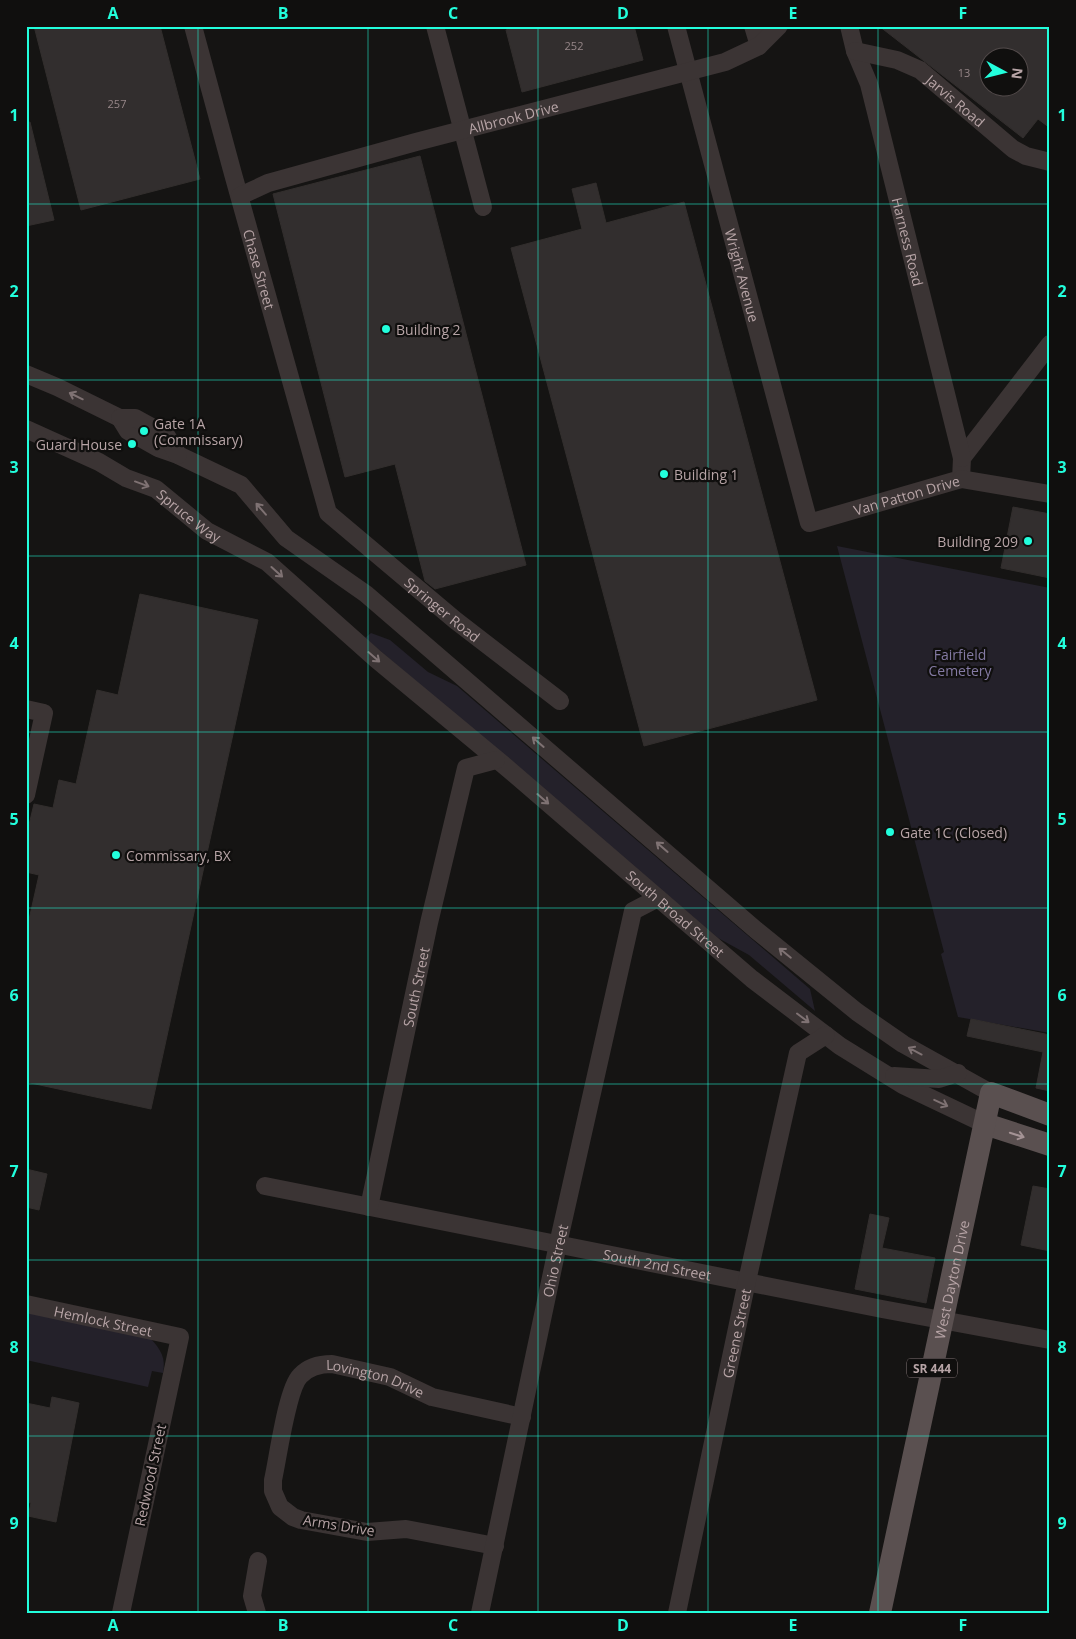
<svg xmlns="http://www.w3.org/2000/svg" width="1076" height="1639" font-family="'Open Sans',sans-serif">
  <rect width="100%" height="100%" fill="#151413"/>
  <g fill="#24212a">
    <path d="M837 546 1050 588V1033L958 1017 941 954 944 952Z"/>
    <path d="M371 633 390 640 428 672 457 686 810 989 815 1011 749 955 718 938 365 638Z"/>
    <path d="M26 1312 151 1339C161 1350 166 1358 163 1373L152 1371 148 1387 26 1360Z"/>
  </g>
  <g fill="#322e2e" stroke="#322e2d" fill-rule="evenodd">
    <path d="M34 26H160L200 179 81 210Z"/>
    <path d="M518 26H634L643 60 522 92 506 30Z"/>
    <path d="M879 26H1050V128L1038 119 1023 138ZM988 58H1018V88H988Z"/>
    <path d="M30 122 54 220 26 226V123Z"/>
    <path d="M420 156 526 565 435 589 425 581 395 464 345 477 273 194Z"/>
    <path d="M596 183 606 223 684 202 817 700 644 746 511 248 582 229 572 189Z"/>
    <path d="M1013 507 1050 514V578L1001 568Z"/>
    <path d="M140 594 258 620 151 1109 26 1082V933L39 875 26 872V837L34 804 53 808 59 780 76 784 97 690 118 695Z"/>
    <path d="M971 1019 1050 1035V1091L1036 1088 1043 1052 967 1036Z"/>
    <path d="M26 1169 47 1174 39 1210 26 1207Z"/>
    <path d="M1033 1186 1050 1189V1251L1021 1245Z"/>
    <path d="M870 1214 889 1218 882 1248 935 1258 926 1303 855 1289Z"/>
    <path d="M52 1397 79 1403 56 1522 28 1516 31 1503 26 1502V1403L50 1408Z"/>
  </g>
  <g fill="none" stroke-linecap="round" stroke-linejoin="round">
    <g stroke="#3b3434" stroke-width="18">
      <path id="s1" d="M193 26 233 174 328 513 455 620 560 701"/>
      <path d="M435 26 483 207"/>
      <path id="s2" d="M676 26 809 523 961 479 962 458 1050 344"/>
      <path d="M753 26 759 46"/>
      <path id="s3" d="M849 26 855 51 869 84 962 458"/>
      <path id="s4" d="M855 51 897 60 920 70 1013 149 1026 156 1050 162"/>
      <path id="s5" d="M240 196 268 183 416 142 725 62 759 46 779 26"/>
      <path d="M26 374 57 387 130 423"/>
      <path d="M120 418 128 431 158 448 178 455 241 485 286 538 366 594 756 930 857 1012 903 1044 991 1093"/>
      <path d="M120 418H135L166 435 178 455"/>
      <path id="s6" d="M26 429 99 462 126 478 156 489 207 531 267 562 376 659 506 767 752 979 840 1046 903 1085 985 1124"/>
      <path d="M961 479 1050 494"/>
      <path d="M26 709 44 713 26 795"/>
      <path d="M894 1076 939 1079 958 1073"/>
      <path id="s7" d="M265 1186 882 1309 1050 1340"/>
      <path id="s8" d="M369 1207 429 923 466 768 496 760"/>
      <path id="s9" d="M26 1304 180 1337 121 1613"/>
      <path id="s10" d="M495 1546 406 1529 367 1532 301 1520 293 1517 280 1507 273 1491V1480C278 1458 287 1389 300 1376 309 1366 320 1364 332 1364L390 1377 432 1397 522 1417"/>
      <path d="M257 1613 252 1596 258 1561"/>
      <path id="s11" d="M480 1613 558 1244 633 911 658 898"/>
      <path id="s12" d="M677 1613 747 1281 798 1053 826 1035"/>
    </g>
    <g stroke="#5a5050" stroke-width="22">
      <path d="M985 1124 1050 1145"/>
      <path id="s13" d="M880 1613 991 1093 1050 1115"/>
    </g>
  </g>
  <defs><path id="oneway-shaft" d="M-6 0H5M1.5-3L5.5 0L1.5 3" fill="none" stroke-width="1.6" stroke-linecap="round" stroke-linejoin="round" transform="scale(1.25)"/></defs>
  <g stroke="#7f7273">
    <use href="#oneway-shaft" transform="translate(76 396) rotate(-154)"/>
    <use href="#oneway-shaft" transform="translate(142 484) rotate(20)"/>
    <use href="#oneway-shaft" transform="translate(261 509) rotate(-131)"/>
    <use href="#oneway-shaft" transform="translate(277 572) rotate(42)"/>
    <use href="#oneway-shaft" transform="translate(374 657) rotate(41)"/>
    <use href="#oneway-shaft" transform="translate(538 742) rotate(-139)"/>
    <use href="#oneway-shaft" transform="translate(543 799) rotate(41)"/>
    <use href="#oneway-shaft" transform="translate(662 847) rotate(-139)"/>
    <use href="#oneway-shaft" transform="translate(785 953) rotate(-141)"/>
    <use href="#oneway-shaft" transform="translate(803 1018) rotate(37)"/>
    <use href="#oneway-shaft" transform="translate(915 1051) rotate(-152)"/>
    <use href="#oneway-shaft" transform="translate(941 1103) rotate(25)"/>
  </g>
  <use stroke="#a49395" href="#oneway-shaft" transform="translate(1017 1135) rotate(18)"/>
  <path fill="none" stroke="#22fedc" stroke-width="1" stroke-opacity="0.55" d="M198 26V1613M368 26V1613M538 26V1613M708 26V1613M878 26V1613M26 204H1050M26 380H1050M26 556H1050M26 732H1050M26 908H1050M26 1084H1050M26 1260H1050M26 1436H1050"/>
  <g fill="#22fedc" stroke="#100f0e" stroke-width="2">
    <circle cx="386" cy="329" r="5"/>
    <circle cx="144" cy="431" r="5"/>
    <circle cx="132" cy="444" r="5"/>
    <circle cx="664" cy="474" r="5"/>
    <circle cx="1028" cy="541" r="5"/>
    <circle cx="890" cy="832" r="5"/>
    <circle cx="116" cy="855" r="5"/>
  </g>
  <g text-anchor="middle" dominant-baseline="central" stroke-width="4.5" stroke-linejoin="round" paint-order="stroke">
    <g font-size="11" fill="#968688">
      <text x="574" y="45">252</text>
      <text x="964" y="72">13</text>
      <text x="117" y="103">257</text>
    </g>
    <rect fill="#100f0e" stroke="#857778" stroke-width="1" x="907" y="1358.5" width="50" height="19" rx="4"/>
    <g font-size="12" font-weight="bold" fill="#b7a4a6">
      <text x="932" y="1368">SR 444</text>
    </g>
    <g font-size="14" fill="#b7a4a6" stroke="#100f0e">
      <text stroke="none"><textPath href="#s4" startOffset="115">Jarvis Road</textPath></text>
      <text stroke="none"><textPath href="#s5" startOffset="285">Allbrook Drive</textPath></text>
      <text stroke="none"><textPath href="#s3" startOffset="224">Harness Road</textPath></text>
      <text stroke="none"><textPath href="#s1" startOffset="252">Chase Street</textPath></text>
      <text stroke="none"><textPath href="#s2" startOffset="258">Wright Avenue</textPath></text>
      <text stroke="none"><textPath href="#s2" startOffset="616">Van Patton Drive</textPath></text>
      <text stroke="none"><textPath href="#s6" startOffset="186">Spruce Way</textPath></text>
      <text stroke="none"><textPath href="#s1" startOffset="655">Springer Road</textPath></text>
      <text stroke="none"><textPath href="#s6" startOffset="816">South Broad Street</textPath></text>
      <text stroke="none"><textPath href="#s8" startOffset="225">South Street</textPath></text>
      <text stroke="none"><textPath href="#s11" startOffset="360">Ohio Street</textPath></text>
      <text stroke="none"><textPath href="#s7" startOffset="400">South 2nd Street</textPath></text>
      <text stroke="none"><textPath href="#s13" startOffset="341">West Dayton Drive</textPath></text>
      <text stroke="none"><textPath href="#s9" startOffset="79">Hemlock Street</textPath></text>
      <text stroke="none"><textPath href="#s12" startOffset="286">Greene Street</textPath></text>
      <text stroke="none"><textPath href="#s10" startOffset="439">Lovington Drive</textPath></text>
      <text transform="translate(150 1475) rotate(-78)">Redwood Street</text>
      <text transform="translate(339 1525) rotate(9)">Arms Drive</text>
    </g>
    <g font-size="14" fill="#b7a4a6" stroke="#100f0e" text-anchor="start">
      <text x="396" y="329">Building 2</text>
      <text x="154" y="423">Gate 1A<tspan x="154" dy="16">(Commissary)</tspan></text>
      <text x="122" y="444" text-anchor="end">Guard House</text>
      <text x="674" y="474">Building 1</text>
      <text x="1018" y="541" text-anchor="end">Building 209</text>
      <text x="900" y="832">Gate 1C (Closed)</text>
      <text x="126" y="855">Commissary, BX</text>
    </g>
    <g font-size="14" fill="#847aa3" stroke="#100f0e">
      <text x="960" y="654">Fairfield<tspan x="960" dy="16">Cemetery</tspan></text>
    </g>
  </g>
  <rect width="1076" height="1639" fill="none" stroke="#100f0e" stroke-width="55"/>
  <g transform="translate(1004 72) rotate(97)"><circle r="24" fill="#100f0e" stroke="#534b4b"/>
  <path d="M0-4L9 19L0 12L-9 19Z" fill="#22fedc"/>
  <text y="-8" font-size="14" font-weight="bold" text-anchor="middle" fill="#b7a4a6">N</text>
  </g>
  <rect x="28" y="28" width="1020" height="1584" fill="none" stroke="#22fedc" stroke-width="2"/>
  <g font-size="16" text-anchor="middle" font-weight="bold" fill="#22fedc">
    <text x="113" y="19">A</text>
    <text x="283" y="19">B</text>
    <text x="453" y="19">C</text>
    <text x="623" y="19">D</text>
    <text x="793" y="19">E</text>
    <text x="963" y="19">F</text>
    <text x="14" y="121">1</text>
    <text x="1062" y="121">1</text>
    <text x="14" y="297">2</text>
    <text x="1062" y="297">2</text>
    <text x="14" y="473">3</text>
    <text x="1062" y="473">3</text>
    <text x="14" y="649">4</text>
    <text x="1062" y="649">4</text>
    <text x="14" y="825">5</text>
    <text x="1062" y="825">5</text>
    <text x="14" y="1001">6</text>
    <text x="1062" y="1001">6</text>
    <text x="14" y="1177">7</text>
    <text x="1062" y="1177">7</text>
    <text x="14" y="1353">8</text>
    <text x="1062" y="1353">8</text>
    <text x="14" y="1529">9</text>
    <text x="1062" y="1529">9</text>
    <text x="113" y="1631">A</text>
    <text x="283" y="1631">B</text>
    <text x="453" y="1631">C</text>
    <text x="623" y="1631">D</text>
    <text x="793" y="1631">E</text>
    <text x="963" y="1631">F</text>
  </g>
</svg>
